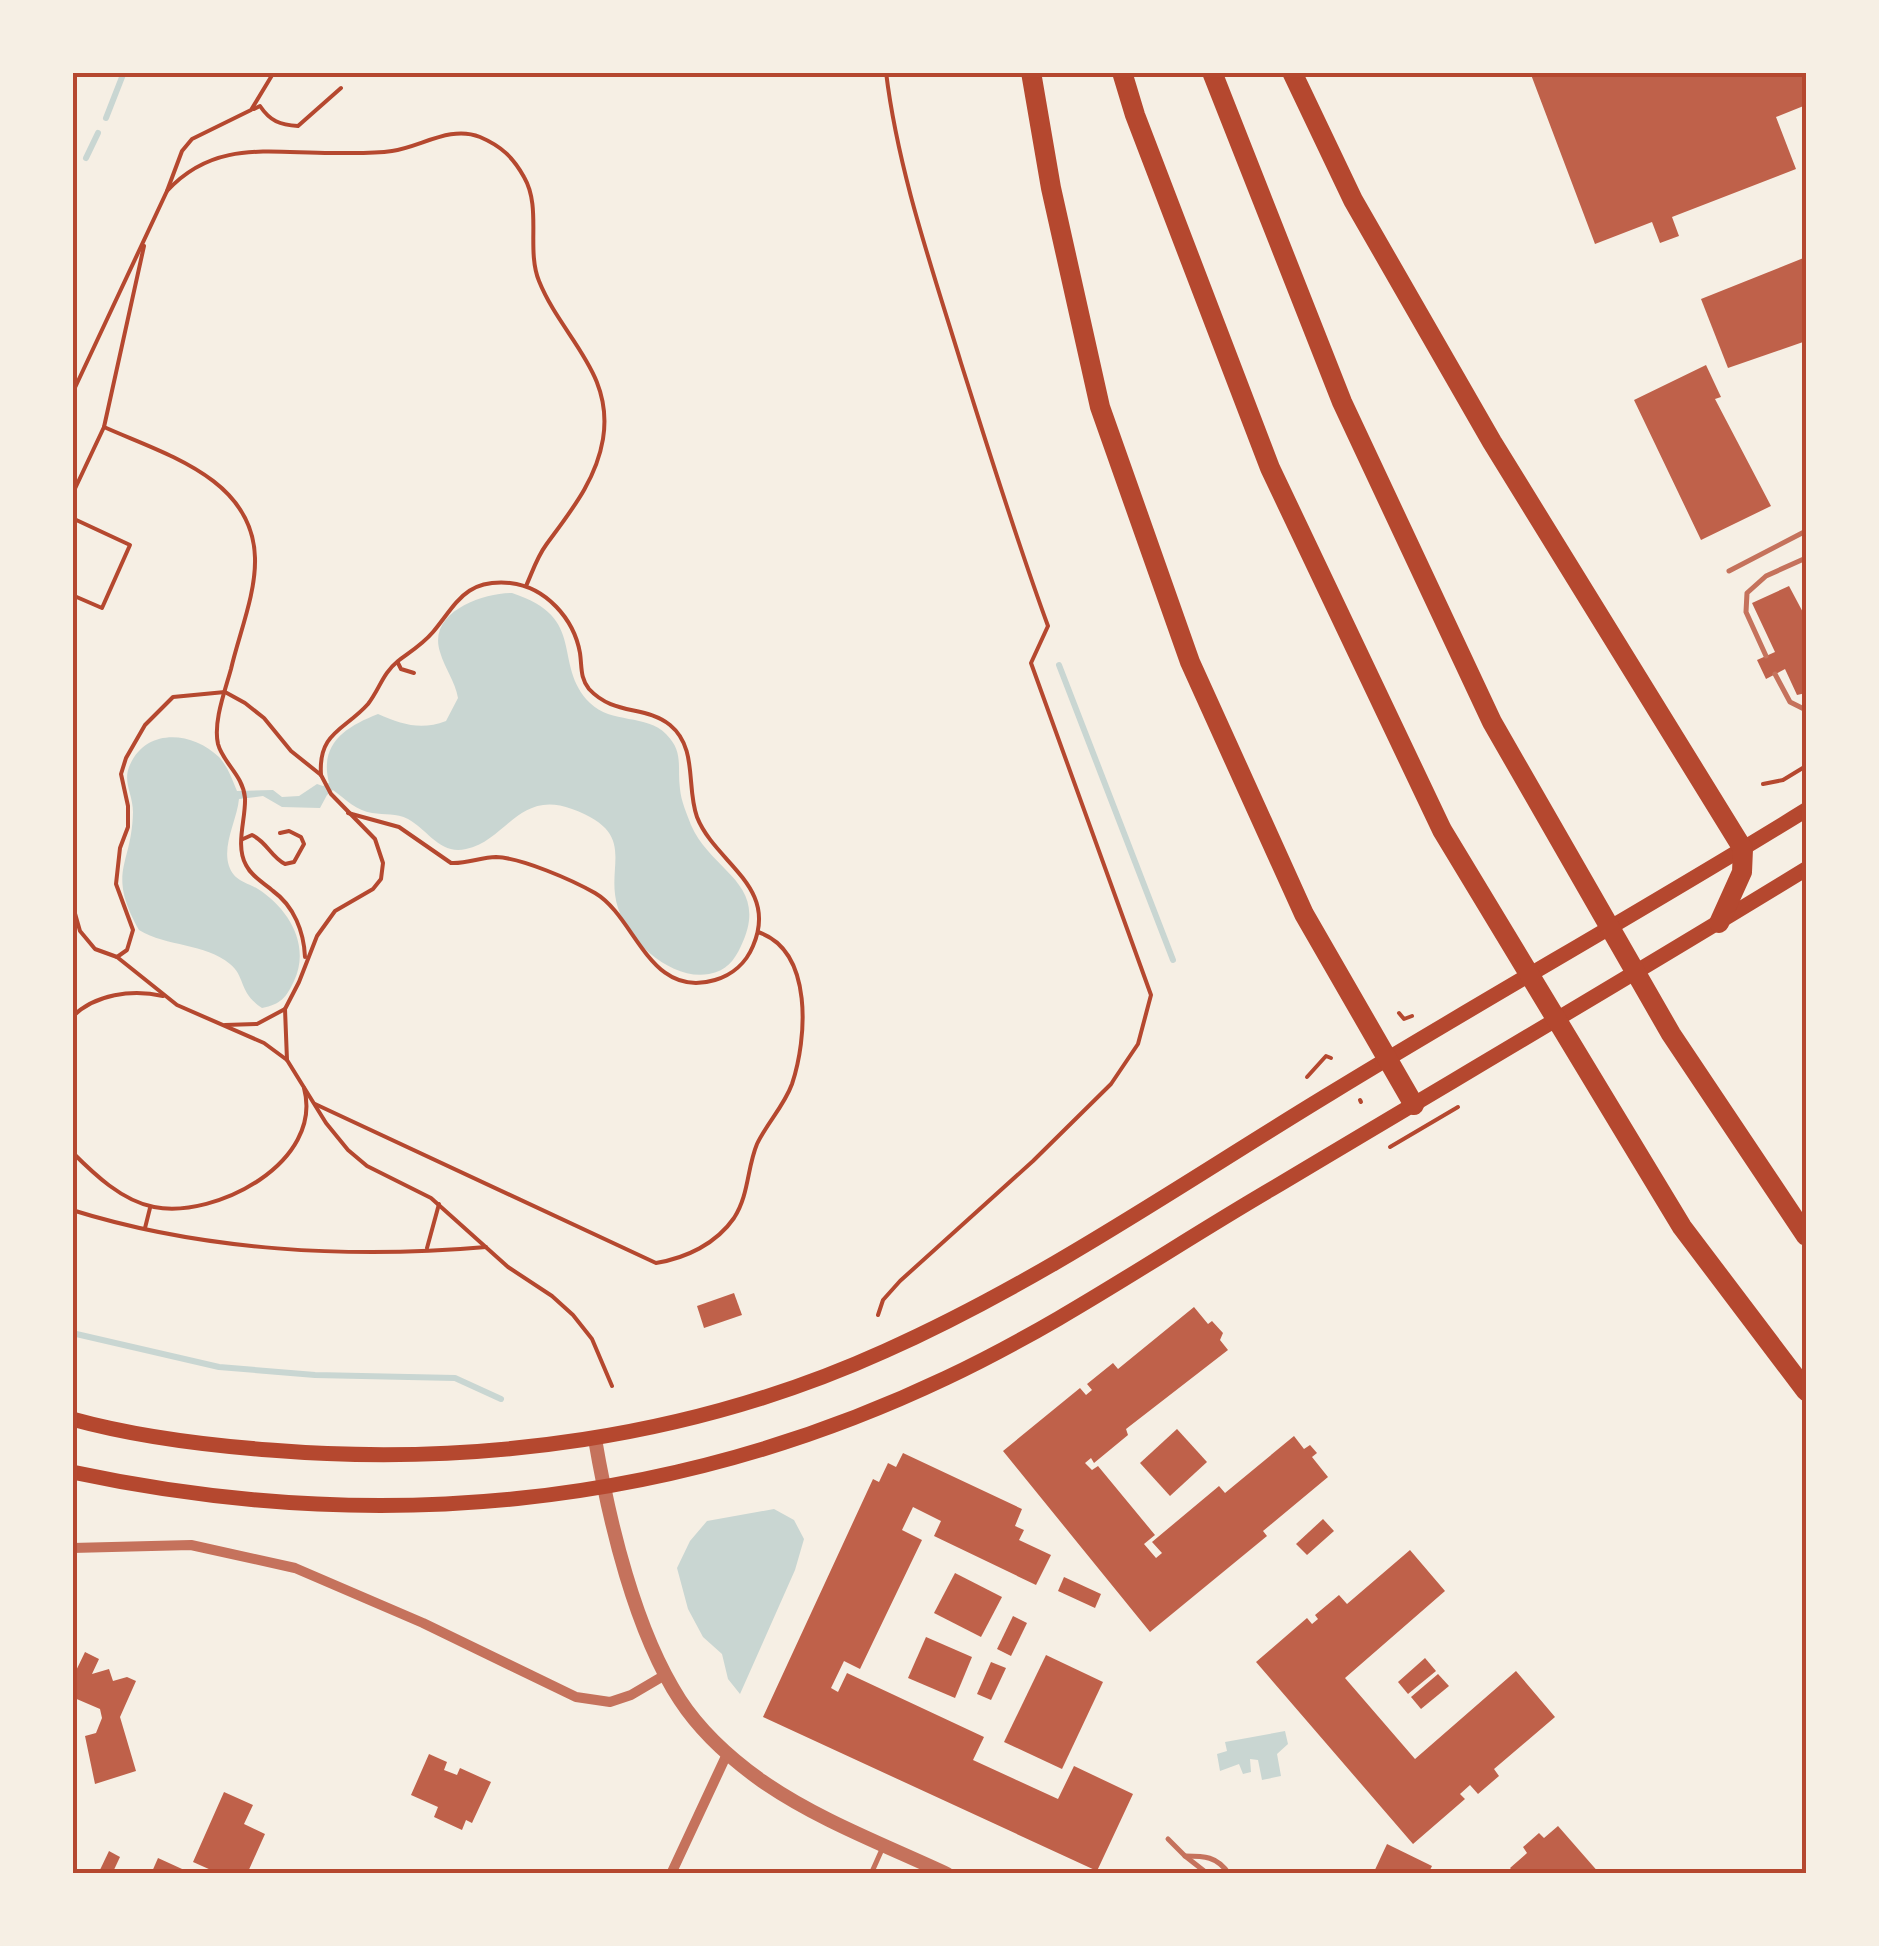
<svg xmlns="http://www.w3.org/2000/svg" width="1879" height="1946" font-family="'Work Sans',sans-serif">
  <rect width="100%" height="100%" fill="#f6efe4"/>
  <g fill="#c9d6d2">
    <path d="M512 593C589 618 551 663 590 703 611 724 647 714 666 734 684 752 677 766 680 789 681 801 687 814 691 825 712 873 771 883 741 946 734 961 726 971 709 974 672 981 629 942 618 908 604 865 640 834 572 809 519 789 506 841 466 849 440 855 428 830 408 819 396 813 385 815 372 813 357 811 345 799 333 790L327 795 320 808 282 807 263 796 239 799C237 820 222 845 229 866 234 881 246 882 258 889 288 908 311 945 294 981 286 998 281 1004 262 1008 238 992 246 977 230 964 205 943 167 947 139 930 106 871 132 866 133 812 133 795 123 783 129 767 145 727 192 731 219 757 228 767 232 779 237 791L273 790 282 797 299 796 317 784 323 786 329 783C319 744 345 727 378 714 402 724 420 731 446 721L458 698C455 681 445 669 440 652 427 612 483 593 512 593Z"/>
    <path d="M774 1509 794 1520 804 1539 795 1570 740 1694 728 1679 722 1654 703 1637 688 1609 677 1568 690 1541 707 1521Z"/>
    <path d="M1285 1731 1288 1744 1277 1754 1281 1776 1262 1780 1258 1760 1250 1759 1251 1772 1243 1774 1239 1764 1220 1771 1217 1754 1227 1751 1225 1742Z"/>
  </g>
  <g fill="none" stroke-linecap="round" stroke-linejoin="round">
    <g stroke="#c9d6d2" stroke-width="6">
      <path d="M106 118 124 72"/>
      <path d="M86 158 98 133"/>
      <path d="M1059 665 1173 960"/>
      <path d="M72 1333 219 1367 315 1375 455 1378 501 1399"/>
    </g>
  </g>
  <g fill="#bf614a">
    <path d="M1530 72H1806V105L1776 117 1796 169 1672 217 1679 236 1660 243 1652 222 1595 244Z"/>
    <path d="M1806 257V341L1728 368 1701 299Z"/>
    <path d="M1706 365 1721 397 1715 399 1771 506 1701 540 1634 400Z"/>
    <path d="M1789 586 1806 618V693L1797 695 1785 669 1766 679 1757 660 1775 652 1752 603Z"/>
    <path d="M734 1293 742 1315 704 1328 697 1306Z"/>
    <path d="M1194 1307 1208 1324 1212 1321 1223 1333 1220 1340 1228 1350 1126 1429 1128 1435 1094 1463 1091 1458 1085 1463 1092 1470 1098 1466 1155 1535 1144 1544 1156 1558 1162 1553 1152 1542 1219 1486 1225 1493 1294 1436 1304 1449 1310 1445 1317 1453 1312 1457 1328 1477 1263 1531 1267 1536 1150 1632 1003 1451 1080 1388 1086 1395 1092 1390 1087 1384 1113 1363 1118 1369Z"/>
    <path d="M1177 1429 1207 1462 1170 1496 1140 1463Z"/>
    <path d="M903 1453 1022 1509 1015 1526 1024 1530 1019 1540 1051 1555 1036 1585 934 1536 941 1521 913 1507 902 1530 922 1540 860 1669 844 1661 831 1688 838 1692 847 1673 984 1737 973 1760 1058 1799 1074 1766 1133 1794 1097 1871 763 1717 873 1479 879 1482 888 1463 896 1467Z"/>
    <path d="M1323 1519 1334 1531 1307 1555 1296 1544Z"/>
    <path d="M1410 1550 1445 1591 1345 1678 1415 1759 1516 1671 1555 1717 1494 1769 1499 1776 1478 1794 1470 1785 1460 1794 1465 1799 1413 1844 1256 1662 1307 1618 1312 1624 1318 1619 1315 1615 1339 1595 1347 1604Z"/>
    <path d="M955 1573 1002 1597 981 1637 934 1613Z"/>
    <path d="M1064 1577 1101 1594 1095 1608 1058 1591Z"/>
    <path d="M1013 1616 1027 1623 1011 1656 997 1649Z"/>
    <path d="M926 1637 972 1657 955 1698 908 1678Z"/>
    <path d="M85 1652 99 1659 92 1674 109 1669 113 1681 127 1677 136 1681 120 1717 136 1771 95 1784 85 1736 96 1733 102 1718 100 1709 72 1697V1679Z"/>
    <path d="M1046 1655 1103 1682 1062 1769 1004 1742Z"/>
    <path d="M1425 1658 1436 1671 1408 1694 1398 1682Z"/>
    <path d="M991 1662 1006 1668 991 1700 977 1694Z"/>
    <path d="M1438 1674 1449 1686 1421 1709 1411 1697Z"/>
    <path d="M429 1754 447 1762 444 1770 457 1775 460 1768 491 1782 472 1823 466 1820 462 1830 434 1817 438 1807 411 1795Z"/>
    <path d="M224 1792 253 1805 244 1824 265 1834 247 1874H220L193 1862Z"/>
    <path d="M1558 1826 1600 1874H1515L1510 1868 1527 1853 1523 1847 1539 1833 1544 1838Z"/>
    <path d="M1387 1844 1432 1866 1428 1874H1373Z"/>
    <path d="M109 1851 120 1857 112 1874H98Z"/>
    <path d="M158 1858 193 1874H151Z"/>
  </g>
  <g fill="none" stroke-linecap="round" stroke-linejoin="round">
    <g stroke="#b5482f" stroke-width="4">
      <path d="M254 109 260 106C270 121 280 125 298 126L341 88"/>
      <path d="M167 191C214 140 268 153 331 153 351 153 372 154 392 151 421 147 450 125 480 137 501 146 513 157 524 177 542 208 526 249 539 281 562 338 614 372 603 439 596 481 570 512 546 545 537 557 532 573 526 586"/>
      <path d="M72 394 167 191 182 151 192 139 251 110 274 72"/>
      <path d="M104 427C164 454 253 478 255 558 256 594 239 634 231 669 225 691 213 722 218 744 223 763 243 775 245 798 246 819 235 845 246 865 252 877 264 883 273 891 294 906 304 932 305 957"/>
      <path d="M72 495 104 427 144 246"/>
      <path d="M72 518 130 545 102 608 72 595"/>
      <path d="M398 663 401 669 414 673"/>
      <path d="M321 775C318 732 345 730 368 704 379 690 383 673 398 661 410 652 423 644 433 632 457 603 465 579 510 583 546 587 574 619 580 653 582 667 580 678 589 689 614 716 645 705 670 725 698 748 686 787 697 817 715 863 779 886 753 946 746 963 732 975 715 980 649 1000 636 917 595 893 572 880 522 858 496 857 481 857 467 864 451 863L399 827 348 813"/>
      <path d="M1763 784 1783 780 1806 766"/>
      <path d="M243 839 252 835C267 842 271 857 285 864L294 862 304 844 301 837 289 831 280 833"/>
      <path d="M72 903 80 931 95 949 117 957 177 1005 264 1043 287 1060 326 1123 348 1150 367 1166 431 1198 508 1267 552 1296 573 1315 592 1339 612 1386"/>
      <path d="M117 957 127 950 133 930 116 884 120 848 128 827V806L121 774 126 758 145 725 173 697 225 692 245 703 264 718 291 751 321 775 331 794 375 839 383 863 381 879 373 889 335 911 317 936 299 982 285 1009 287 1060"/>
      <path d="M1399 1013 1404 1019 1412 1016"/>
      <path d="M72 1017C95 994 132 989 163 996"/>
      <path d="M225 1025 257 1024 285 1009"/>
      <path d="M1307 1077 1326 1056 1331 1058"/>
      <path d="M1360 1100 1361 1102"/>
      <path d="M315 1104 656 1263C686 1258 716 1244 734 1218 749 1195 747 1168 757 1144 767 1123 784 1106 792 1084 807 1039 814 951 758 932"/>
      <path d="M1390 1147 1458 1107"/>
      <path d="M72 1152C94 1174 122 1201 154 1207 216 1219 324 1162 304 1088"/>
      <path d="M72 1210C203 1251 351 1259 486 1247"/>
      <path d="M145 1228 150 1208"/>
      <path d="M427 1248 439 1204"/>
      <path d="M878 1315 883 1300 900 1281 1033 1161 1111 1084 1138 1044 1151 995 1031 663 1048 626C1016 539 989 451 961 363 932 268 898 171 886 72"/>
    </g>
    <g stroke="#c5725c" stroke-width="5">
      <path d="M1729 571 1806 531"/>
      <path d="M1766 656 1746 612 1747 593 1766 576 1806 558"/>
      <path d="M1775 674 1790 702 1806 710"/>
      <path d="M1168 1839 1185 1856 1208 1874"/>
      <path d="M1185 1856C1204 1856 1217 1856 1229 1874"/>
      <path d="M871 1874 883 1847"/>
    </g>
    <g stroke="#c5725c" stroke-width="10">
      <path d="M72 1548 191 1545 295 1568 423 1623 576 1697 610 1702 631 1695 665 1675"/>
      <path d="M671 1874 727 1754"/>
    </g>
    <path stroke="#c5725c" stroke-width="14" d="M595 1439C609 1521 635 1631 680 1700 701 1732 731 1759 762 1781 818 1820 885 1845 947 1874"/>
    <g stroke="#b5482f" stroke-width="15">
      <path d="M72 1419C137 1437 203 1445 270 1450 478 1467 693 1438 885 1351 1042 1281 1184 1182 1331 1093 1488 997 1649 907 1806 810"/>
      <path d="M72 1472C372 1536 668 1510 946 1378 1061 1324 1165 1251 1275 1187 1452 1081 1630 977 1806 869"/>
    </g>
    <g stroke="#b5482f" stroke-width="20">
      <path d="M1031 72 1051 188 1100 407 1190 662 1304 914 1414 1105"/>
      <path d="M1122 72 1135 115 1270 468 1442 830 1682 1227 1806 1391"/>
      <path d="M1212 72 1342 402 1492 722 1671 1034 1806 1236"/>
      <path d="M1292 72 1353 200 1492 442 1743 849 1742 872 1719 923"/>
    </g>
  </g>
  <rect width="1879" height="1946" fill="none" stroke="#f6efe4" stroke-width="150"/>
  <rect x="75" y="75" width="1729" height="1796" fill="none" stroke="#b5482f" stroke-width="4"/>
</svg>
